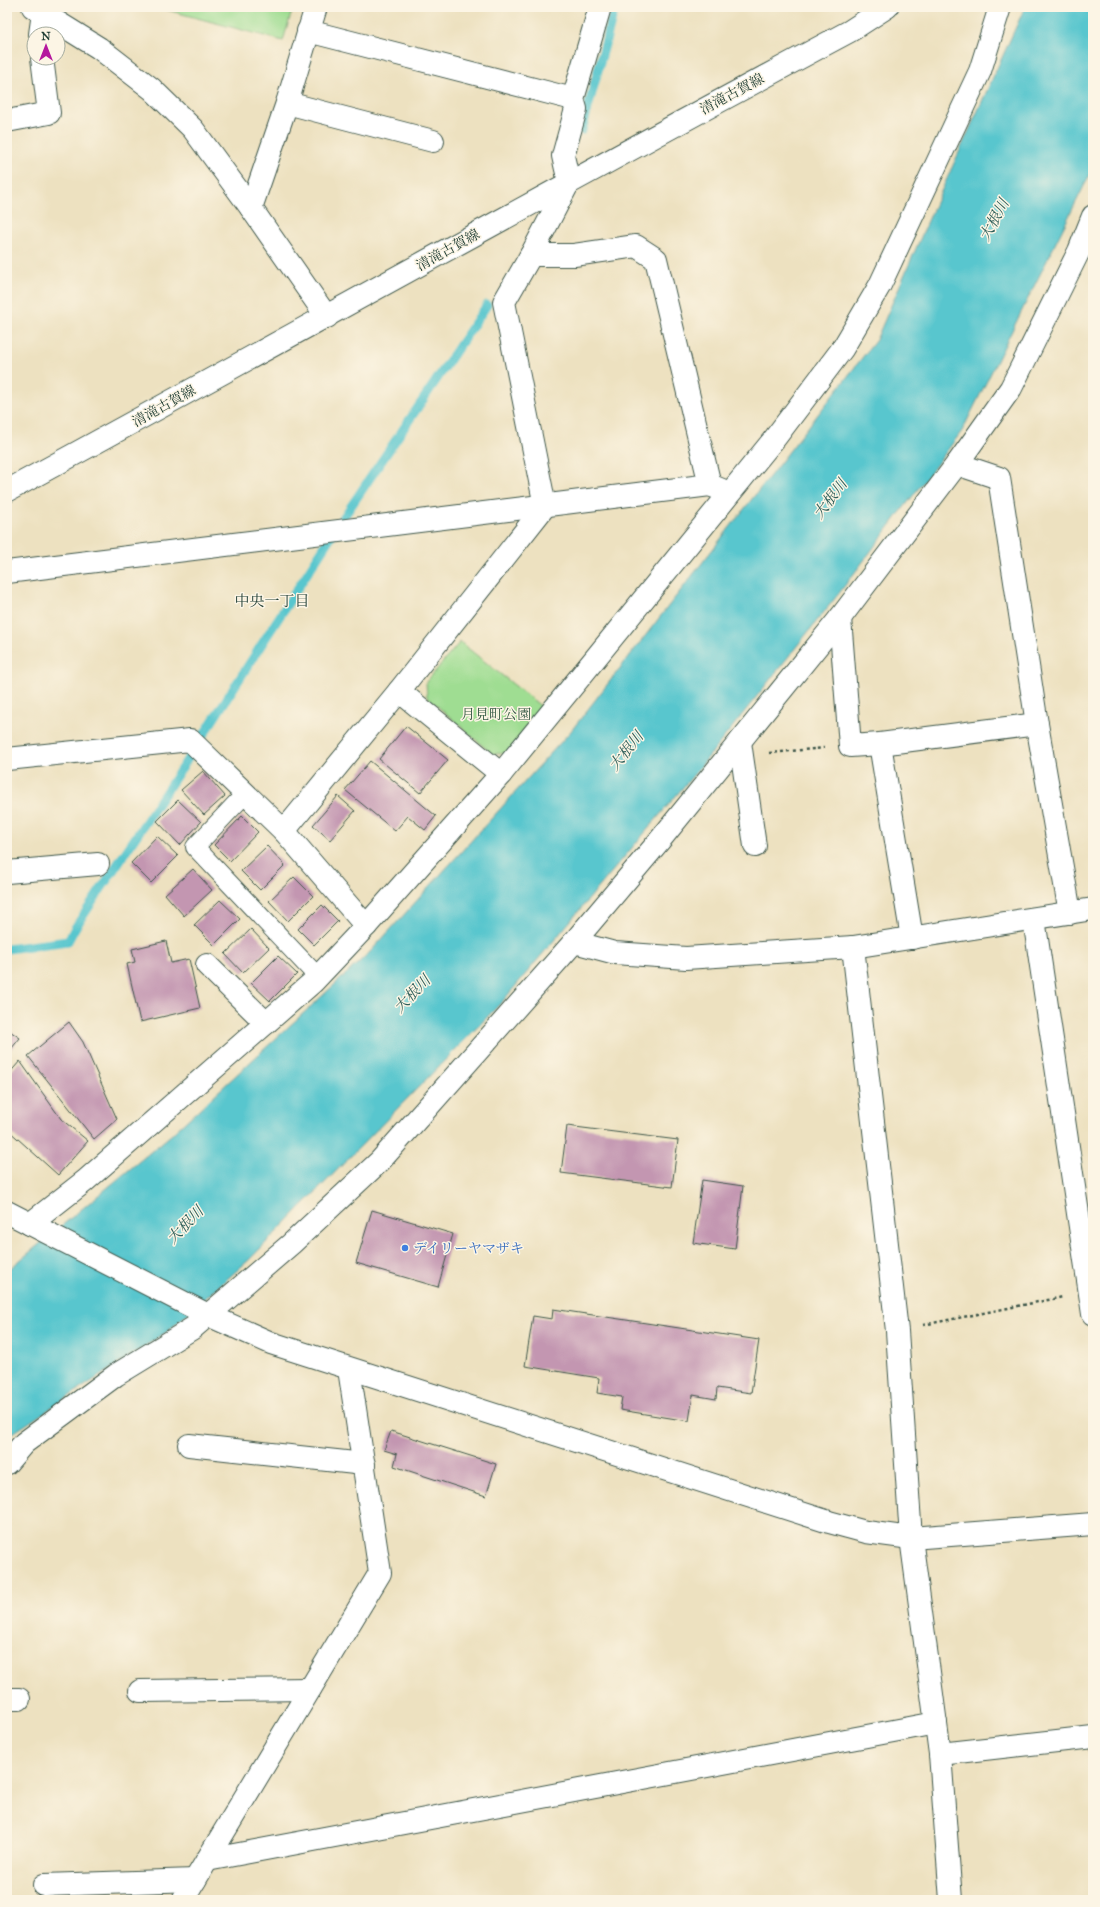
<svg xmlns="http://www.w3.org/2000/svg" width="1100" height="1907" font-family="'IM FELL Great Primer','Noto Serif JP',serif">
  <rect width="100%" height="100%" fill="#fcf5e5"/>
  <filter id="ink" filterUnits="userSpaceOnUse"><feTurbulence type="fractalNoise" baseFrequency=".025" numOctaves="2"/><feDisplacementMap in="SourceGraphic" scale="8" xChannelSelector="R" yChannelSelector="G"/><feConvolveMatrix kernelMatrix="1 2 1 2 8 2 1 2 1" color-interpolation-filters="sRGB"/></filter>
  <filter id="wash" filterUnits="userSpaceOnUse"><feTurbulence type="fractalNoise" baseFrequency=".012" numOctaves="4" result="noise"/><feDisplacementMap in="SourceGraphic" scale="16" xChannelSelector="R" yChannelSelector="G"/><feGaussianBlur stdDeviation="0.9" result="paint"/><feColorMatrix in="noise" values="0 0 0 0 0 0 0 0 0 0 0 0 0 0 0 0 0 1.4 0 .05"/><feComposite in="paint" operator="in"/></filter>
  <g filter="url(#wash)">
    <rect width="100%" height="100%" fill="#ede1c0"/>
    <g fill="#9fdd92" stroke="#5f8d63">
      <path d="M156 7H293L283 41Z"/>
      <path d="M460 642 547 711 510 753 492 754 427 697 426 682Z"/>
    </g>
    <path fill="#59c6ce" stroke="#3c8281" d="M1025 7H1093V168L962 431 840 592 702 765 502 1002 250 1259 168 1331 7 1437V1271L171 1135 371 951 571 731 876 340 935 205Z"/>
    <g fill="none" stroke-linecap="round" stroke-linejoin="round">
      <g stroke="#59c6ce" stroke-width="9">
        <path d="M582 130 615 7"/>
        <path d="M7 949 68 941 75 928 199 742 337 527 487 305"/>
      </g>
    </g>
    <g id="blocks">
      <g fill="#c396b1">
        <path d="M406 726 448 760 420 793 379 759Z"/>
        <path d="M370 761 436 816 425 830 408 816 395 831 345 790Z"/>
        <path d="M203 771 225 796 204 815 181 790Z"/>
        <path d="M338 796 355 811 330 840 313 825Z"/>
        <path d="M178 800 201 822 180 845 157 821Z"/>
        <path d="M242 816 258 832 230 861 214 845Z"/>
        <path d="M157 836 178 856 151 883 131 863Z"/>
        <path d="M267 846 285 865 260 890 241 871Z"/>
        <path d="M193 869 212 890 184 916 165 894Z"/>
        <path d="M294 877 313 896 288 921 269 901Z"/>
        <path d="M220 900 240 919 214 945 194 925Z"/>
        <path d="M322 905 338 921 314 945 298 929Z"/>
        <path d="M251 929 269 948 243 973 225 954Z"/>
        <path d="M166 941 171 963 189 959 200 1008 140 1022 127 964 135 962 132 949Z"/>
        <path d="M278 956 297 974 270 1001 251 983Z"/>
        <path d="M69 1022 83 1042 117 1119 94 1139 28 1056Z"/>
        <path d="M7 1029 20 1038 7 1054Z"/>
        <path d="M20 1061 61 1119 88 1141 58 1175 7 1129V1076Z"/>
        <path d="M567 1126 678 1140 672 1187 561 1173Z"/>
        <path d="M702 1180 743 1186 735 1249 693 1243Z"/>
        <path d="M372 1210 453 1234 438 1287 356 1263Z"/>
        <path d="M553 1309 759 1340 751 1393 717 1388 716 1399 693 1395 689 1421 620 1410 622 1397 597 1393 599 1378 525 1366 533 1316 552 1319Z"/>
        <path d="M391 1431 496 1464 486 1496 394 1466 397 1454 384 1450Z"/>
      </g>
    </g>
  </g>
  <g filter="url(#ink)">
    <use href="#blocks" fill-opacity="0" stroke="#3e5649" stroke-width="1"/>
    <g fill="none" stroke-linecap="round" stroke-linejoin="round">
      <g stroke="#3e5649" stroke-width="20">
        <path id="lane" d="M245 794 195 847 318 977"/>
      </g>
      <g stroke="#3e5649" stroke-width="24">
        <g id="street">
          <path d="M33 7 99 48 152 89 193 129 251 208 327 317"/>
          <path d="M308 31 573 99"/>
          <path d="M40 34 43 13"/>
          <path d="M287 103 433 141"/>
          <path d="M7 121 49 113 42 58"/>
          <path d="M251 208 287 103 316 7"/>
          <path d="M531 255H574L636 246 656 259 710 485 722 490"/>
          <path d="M957 464 999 478 1037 724 1070 913"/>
          <path d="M7 572 710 485"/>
          <path d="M840 618 850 746 880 744 1037 724"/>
          <path d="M399 691 501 774"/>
          <path d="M740 742 755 846"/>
          <path d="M880 744 912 938"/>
          <path d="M7 759 190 740 284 831 366 926"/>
          <path d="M284 831 399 691 545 506 504 302 531 255 569 182 563 156 576 109 573 99 600 7"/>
          <path d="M7 872 98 864"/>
          <path d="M1034 919 1093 1314"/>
          <path d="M574 942 615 953 686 958 853 947 1093 909"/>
          <path d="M853 947 897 1331 911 1538 940 1754 951 1900"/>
          <path d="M207 965 266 1023"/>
          <path d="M30 1224 85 1181 313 982 366 926 501 774 775 438 843 348 880 285 980 71 1000 7"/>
          <path d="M189 1445 364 1464"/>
          <path d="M7 1463 24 1443 116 1375 193 1328 291 1244 380 1161 574 942 660 840 840 618 957 464 1011 388 1079 251 1093 216"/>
          <path d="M140 1691 310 1689"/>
          <path d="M7 1699H19"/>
          <path d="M940 1754 1093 1737"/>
          <path d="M207 1860 936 1723"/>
          <path d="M44 1885 195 1880"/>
          <path d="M183 1900 380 1573 349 1369"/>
        </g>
      </g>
      <g stroke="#3e5649" stroke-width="24">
        <g id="secondary">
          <path d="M7 491C288 338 567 182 850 31L887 7"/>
          <path d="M7 1212 208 1315 271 1343 829 1522 866 1532 911 1538 1093 1524"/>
        </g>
      </g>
      <g stroke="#3e5649" stroke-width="2.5" stroke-dasharray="3 3" stroke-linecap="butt">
        <path d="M769 753 824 748"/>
        <path d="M923 1325 1063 1297"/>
      </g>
      <use href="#lane" stroke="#fff" stroke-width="18"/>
      <use href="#street" stroke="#fff" stroke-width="22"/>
      <use href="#secondary" stroke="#fff" stroke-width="22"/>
    </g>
  </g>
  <circle fill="#3f7fe0" stroke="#fcf5e5" stroke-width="1.5" cx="405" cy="1248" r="4"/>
  <g text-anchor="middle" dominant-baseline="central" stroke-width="3" stroke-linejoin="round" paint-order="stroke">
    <g font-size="14" fill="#1f3d34" stroke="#fcf5e5">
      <text transform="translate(732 94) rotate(-28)">清滝古賀線</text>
      <text transform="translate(448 250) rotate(-29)">清滝古賀線</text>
      <text transform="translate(164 406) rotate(-29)">清滝古賀線</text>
    </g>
    <g font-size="14" fill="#395d47" stroke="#fcf5e5">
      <text x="496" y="714">月見町公園</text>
    </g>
    <g font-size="14" fill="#366cbe" stroke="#fcf5e5" text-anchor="start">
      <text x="413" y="1248">デイリーヤマザキ</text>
    </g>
    <g font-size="15" font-style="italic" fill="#2e5f5a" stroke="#fcf5e5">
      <text transform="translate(994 220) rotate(-62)">大根川</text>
      <text transform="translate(830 499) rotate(-53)">大根川</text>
      <text transform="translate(626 751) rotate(-51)">大根川</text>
      <text transform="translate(412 994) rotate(-46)">大根川</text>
      <text transform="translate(185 1225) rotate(-46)">大根川</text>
    </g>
    <g font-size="15" fill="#1f3d34" stroke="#fcf5e5">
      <text x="272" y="601">中央一丁目</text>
    </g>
  </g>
  <rect width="1100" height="1907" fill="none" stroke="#fcf5e5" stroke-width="24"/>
  <g transform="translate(46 46)"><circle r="19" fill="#fcf5e5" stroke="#a4ab9e"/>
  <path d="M0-3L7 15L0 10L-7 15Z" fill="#b5179e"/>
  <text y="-6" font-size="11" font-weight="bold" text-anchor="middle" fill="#1f3d34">N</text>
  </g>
</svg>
